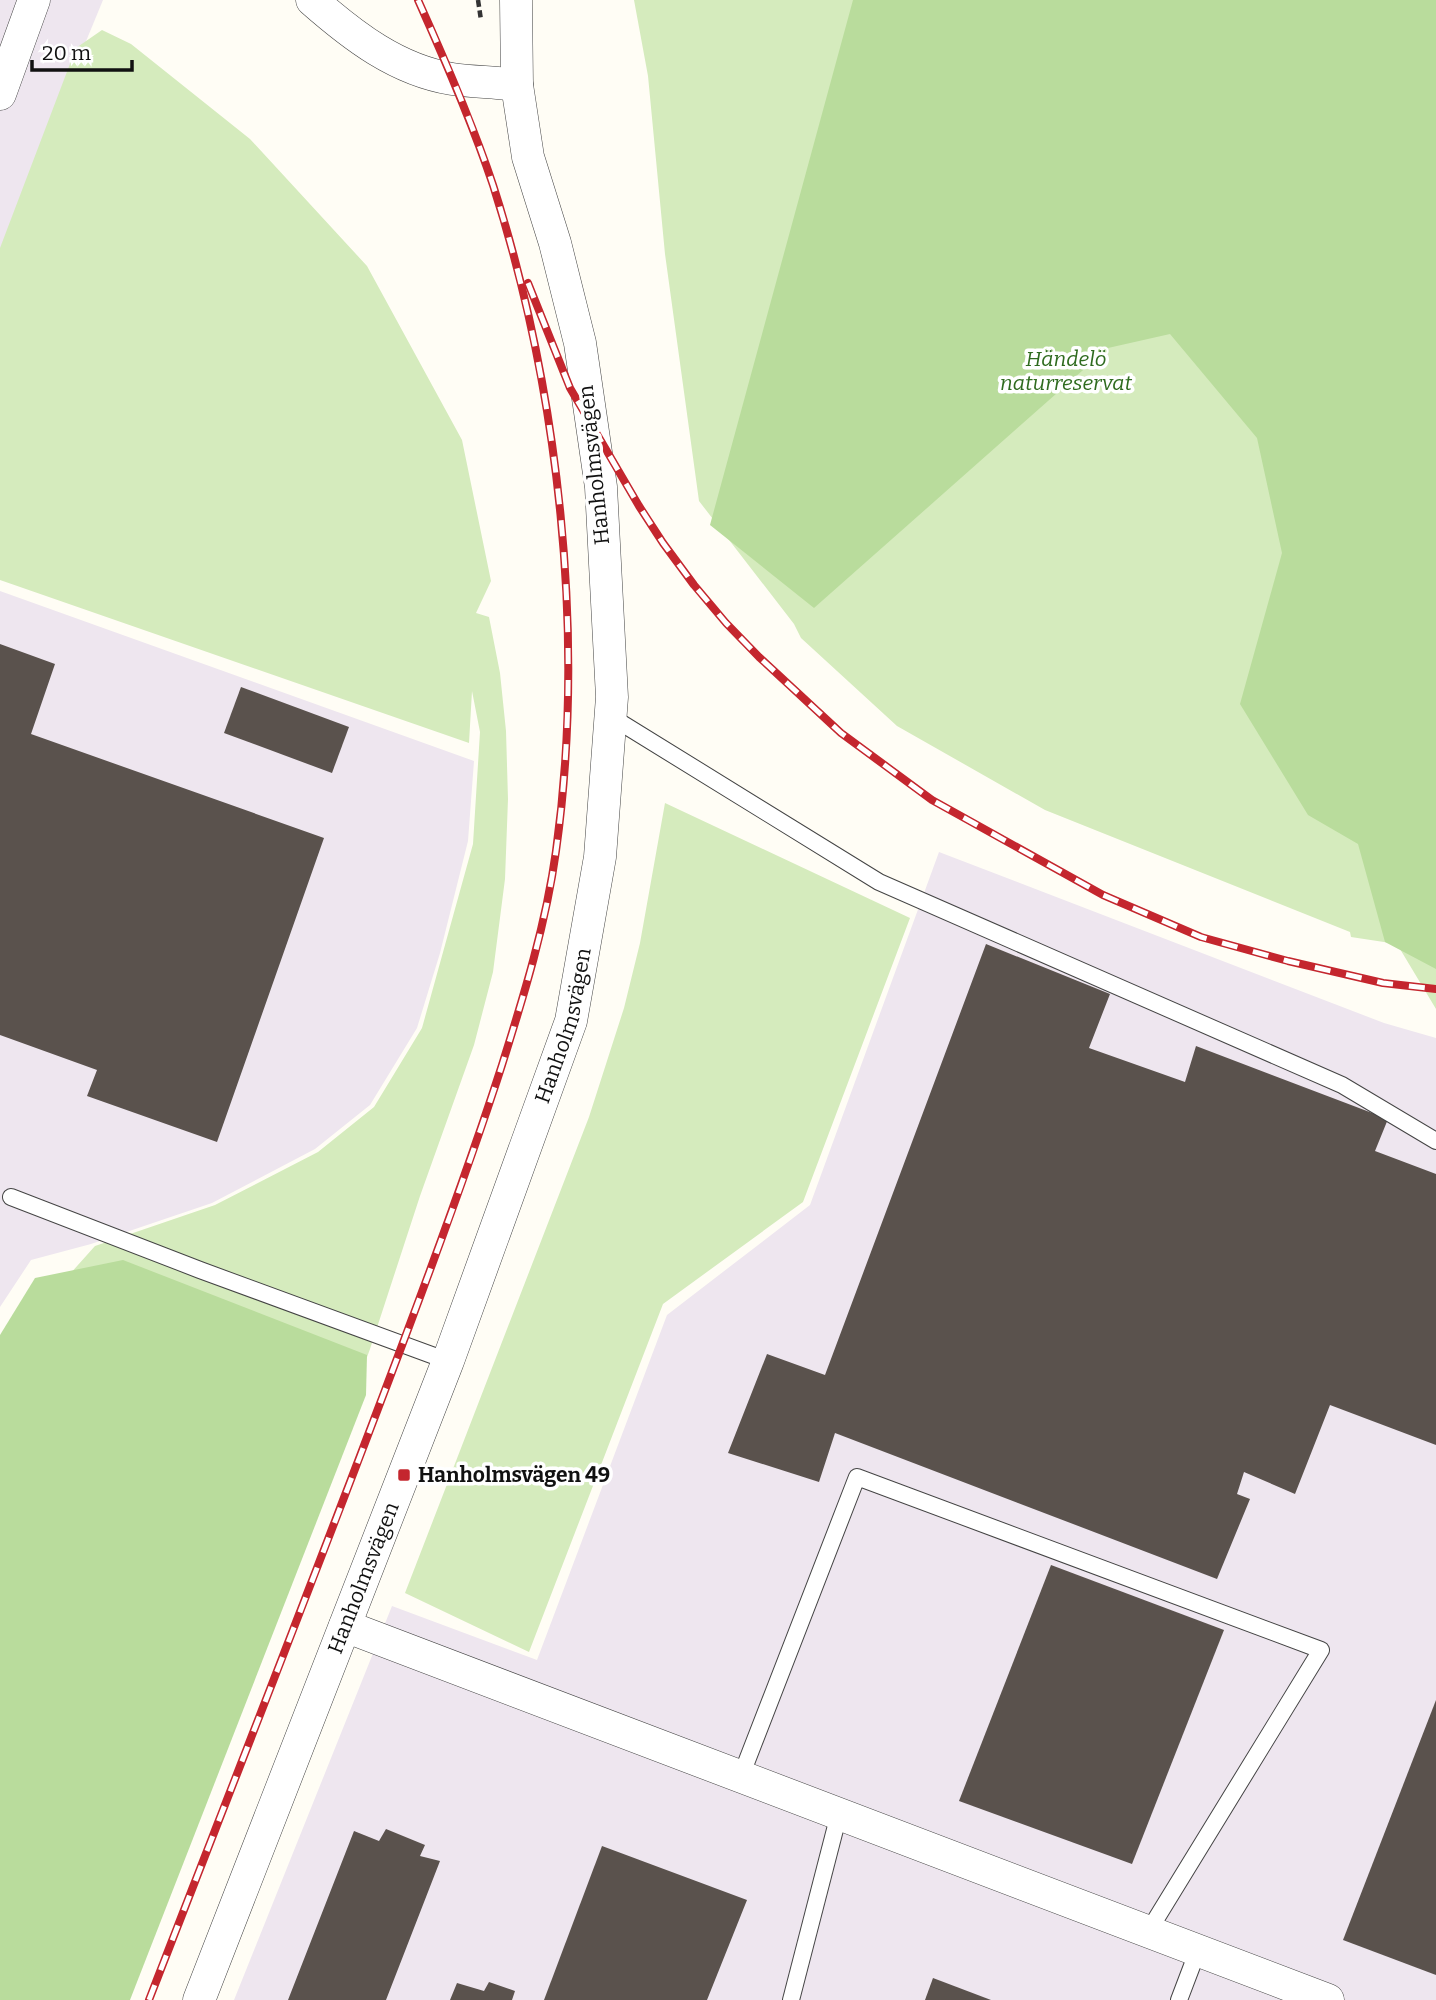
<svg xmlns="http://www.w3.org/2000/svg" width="1436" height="2000" font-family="Bitter,serif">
  <rect width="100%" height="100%" fill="#fffdf5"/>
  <g fill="#eee6ef">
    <path d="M0 0H103L0 250Z"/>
    <path d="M0 591 474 761 468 841 440 953 417 1028 370 1105 315 1149 212 1203 91 1244 31 1260 0 1307Z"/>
    <path d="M939 852 1384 1023 1436 1038V2000H234L392 1606 537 1660 667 1315 810 1205Z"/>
  </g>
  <g fill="#d5ebbd">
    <path d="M634 0H1436V1009L1397 944 1351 937 1350 932 1045 810 897 726 801 638 794 624 699 501 665 254 648 76Z"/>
    <path d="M102 30 131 44 250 139 367 266 462 440 491 581 476 613 489 617 500 673 506 731 508 799 505 879 493 972 474 1045 420 1196 370 1349 306 1522 0 2000V1352L95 1246 215 1205 318 1152 374 1107 422 1028 473 844 480 732 472 691 469 743 0 580V248L76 48Z"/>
    <path d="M665 803 910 918 803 1202 663 1304 529 1652 405 1593 589 1117 624 1008 640 943Z"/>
  </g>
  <g fill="#b9dc9c">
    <path d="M853 0H1436V969L1385 942 1358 844 1308 815 1240 704 1282 553 1257 438 1170 334 1108 348 814 608 710 525Z"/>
    <path d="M123 1260 367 1355 366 1395 130 2000H0V1335L35 1278Z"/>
  </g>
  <g fill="#5a524d">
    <path d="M0 644 55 664 31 734 324 838 217 1142 87 1096 97 1070 0 1035Z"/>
    <path d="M241 687 349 727 332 773 224 733Z"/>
    <path d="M986 944 1110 994 1089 1048 1185 1082 1196 1046 1388 1119 1375 1151 1436 1174V1445L1330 1405 1295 1494 1244 1472 1237 1494 1250 1499 1217 1579 835 1433 819 1482 728 1453 767 1354 825 1375Z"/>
    <path d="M1051 1565 1224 1630 1132 1864 959 1801Z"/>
    <path d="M1436 1700V1975L1343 1940Z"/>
    <path d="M386 1829 425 1845 420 1856 440 1861 386 2000H288L354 1831 379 1841Z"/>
    <path d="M602 1846 747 1900 707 2000H544Z"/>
    <path d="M933 1978 991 2000H925Z"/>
    <path d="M489 1982 515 1991 512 2000H450L457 1983 484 1991Z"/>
  </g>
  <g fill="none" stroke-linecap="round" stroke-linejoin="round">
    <g stroke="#444" stroke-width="18">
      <g id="lane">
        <path d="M610 716 879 882 1342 1085 1436 1141"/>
        <path d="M11 1197 200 1270 448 1361"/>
        <path d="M741 1776 857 1477 1321 1650 1148 1932"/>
        <path d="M791 2000 839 1814"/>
        <path d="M1179 2000 1198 1950"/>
      </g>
    </g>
    <g stroke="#444" stroke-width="33">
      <g id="street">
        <path d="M312 0C353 36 397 70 452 79 473 82 495 82 517 85"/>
        <path d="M0 94 34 0"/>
        <path d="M345 1626 1328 2000"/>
        <path id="s1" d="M199 2000 448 1361 571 1021 600 857 612 697 601 487 580 343 555 243 528 157 517 85 516 0"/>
      </g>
    </g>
    <path stroke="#333" stroke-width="4.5" stroke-dasharray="7 3.5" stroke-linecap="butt" d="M478 0 481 20"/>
    <use href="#lane" stroke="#fff" stroke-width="16"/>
    <use href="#street" stroke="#fff" stroke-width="32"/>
    <g stroke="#c4262e" stroke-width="8">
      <g id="rail">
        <path d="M528 283 570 388 639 506 663 543 694 585 726 623 759 657 841 733 932 800 1103 895 1201 937 1288 961 1383 983 1436 989"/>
        <path d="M149 2000C235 1778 323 1556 407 1332 440 1244 473 1155 502 1065 524 995 546 924 556 851 586 636 559 391 493 185 472 122 445 60 418 0"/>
      </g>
    </g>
    <use href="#rail" stroke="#fff" stroke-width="5" stroke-dasharray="16" stroke-linecap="butt"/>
  </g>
  <rect fill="#c4262e" stroke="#fff" stroke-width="2.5" x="397" y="1468" width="14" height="14" rx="3.5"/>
  <g text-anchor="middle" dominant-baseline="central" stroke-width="7" stroke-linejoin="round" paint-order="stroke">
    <g font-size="21" font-style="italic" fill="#2f6b1f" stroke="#fff">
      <text x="1066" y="359">Händelö<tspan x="1066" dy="24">naturreservat</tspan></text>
    </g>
    <g font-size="21" fill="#111" stroke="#fff">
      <text transform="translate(594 465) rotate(-96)">Hanholmsvägen</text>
      <text stroke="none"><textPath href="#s1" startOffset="1041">Hanholmsvägen</textPath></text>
      <text stroke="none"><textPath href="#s1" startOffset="453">Hanholmsvägen</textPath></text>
    </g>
    <g font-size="21" font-weight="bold" fill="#111" stroke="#fff" text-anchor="start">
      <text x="418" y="1475">Hanholmsvägen 49</text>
    </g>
  </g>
  <path d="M32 60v10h100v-10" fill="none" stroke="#111111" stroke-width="3.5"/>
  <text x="42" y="60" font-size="21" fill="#111111" stroke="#ffffff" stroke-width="5" paint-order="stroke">20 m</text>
</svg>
